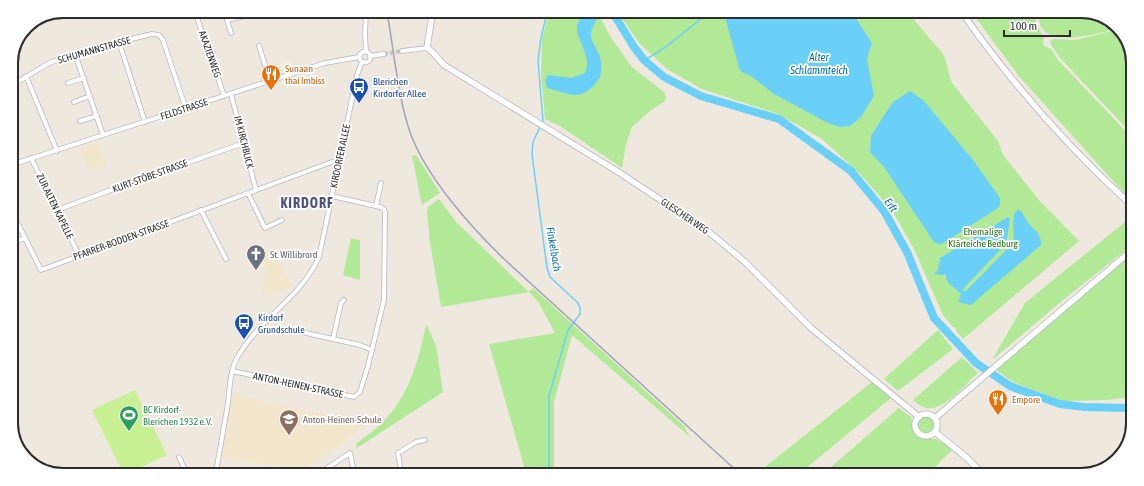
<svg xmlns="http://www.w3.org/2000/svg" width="1144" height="486" font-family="'Asap Condensed',sans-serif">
  <rect width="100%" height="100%" fill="#efe8df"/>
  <g fill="#f2e6cd">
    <path d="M97 142 107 165 90 173 79 148Z"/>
    <path d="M273 248 292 286 265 297 260 284 264 283 262 277 266 276V269L259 254Z"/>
    <path d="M231 394 366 423 340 447 300 470 221 458Z"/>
  </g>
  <g fill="#b2e997">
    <path d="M549 13H598L610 36 632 67 665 93 666 97 665 101 650 111 632 127 626 144 622 168 560 126 545 119 541 75 542 38Z"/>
    <path d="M618 13 909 14 943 54C948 63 948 74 952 83L998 141 1003 155 1039 200 1079 241 963 339 957 332 955 327 954 328 943 315 914 249 892 210 860 174 822 139 778 114 702 89 667 69 639 43Z"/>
    <path d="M973 14 1036 15C1034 23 1039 30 1044 36L1043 45 1051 49 1058 60 1132 138V199L1123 192 1018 75Z"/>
    <path d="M1039 15H1101L1118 28C1097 34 1037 52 1039 15Z"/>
    <path d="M1119 29 1122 32 1133 59 1132 134 1061 59 1050 43V41L1054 39 1076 40Z"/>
    <path d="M416 155 440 193 422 205 412 156Z"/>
    <path d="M439 199 457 223 529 292 533 288 684 426 690 437 572 335 554 402V473H526L489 344 555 333 539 303 529 292 441 307 430 242 427 212 428 207Z"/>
    <path d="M1131 217V246L1063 300 992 360 1025 303Z"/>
    <path d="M351 238 360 240V280L343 275Z"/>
    <path d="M1131 255 1130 397 1107 400 1063 401 1013 382 995 369Z"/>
    <path d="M426 324 436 345 443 392 357 448 356 444C364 437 374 431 382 423 409 396 419 361 426 324Z"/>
    <path d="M938 330 953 349 898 391 884 379Z"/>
    <path d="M962 357 978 373C966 384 944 411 927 408 921 407 917 403 913 400Z"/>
    <path d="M872 382 891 398 799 474H756Z"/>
    <path d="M899 408 911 417 913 429 916 435 923 439H936L953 449 928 474H823Z"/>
    <circle cx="926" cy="425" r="9"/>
  </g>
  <path fill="#c7f193" d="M135 390 167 455 133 471H122L92 410Z"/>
  <g fill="#6bd0f8">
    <path d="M591 13 598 14C597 22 591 27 591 35 591 43 598 49 600 57 603 70 602 79 591 88 588 91 583 94 578 95 570 96 555 90 547 88L545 81 548 75 571 78 585 73C586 69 588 65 587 61 585 42 563 23 591 13Z"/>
    <path d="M724 13 853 14 872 43 867 59 874 96 861 117 850 126 840 127 828 123 774 94 751 76 742 72 739 68Z"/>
    <path d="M910 91 924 101 973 160 1000 198V205L998 208 942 244H939L934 242 884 167 870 152 871 136 883 117 893 102Z"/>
    <path d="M1018 210 1021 211C1024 216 1027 221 1030 225 1037 232 1041 235 1041 245L971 305 958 302 961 295C957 286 945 286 946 274L942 275 934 274 938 270 940 258 1008 217 1010 219 1007 239 1002 248 963 289 964 291H966L1006 250 1013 247C1015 235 1011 223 1015 212Z"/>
  </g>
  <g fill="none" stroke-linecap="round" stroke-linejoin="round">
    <g stroke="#6bd0f8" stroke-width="1.5">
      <path d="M644 60C666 49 683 33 702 18"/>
      <path d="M542 123 543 121 538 61 541 38 547 13"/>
      <path d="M540 127 533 142 532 154 547 268 550 277 577 302 580 307V314L568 330 549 396V473"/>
    </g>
    <path stroke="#6bd0f8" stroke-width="8" d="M613 13 634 47 644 60 664 77 701 96 779 119 851 171 884 211 907 252 934 318 976 363 1010 386 1060 404 1084 407 1129 408"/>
    <path stroke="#c8c3bb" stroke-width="4" stroke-dasharray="4 2" stroke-linecap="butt" d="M384 54 402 51"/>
    <g stroke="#b2b5c1" stroke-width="5.5">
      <g id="street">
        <path d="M195 11 210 57 214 66 224 96"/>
        <path d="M25 29C48 11 78 19 105 11"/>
        <path d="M231 33 227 20 262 12"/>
        <path d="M119 42 145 122"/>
        <path d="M259 46 270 81"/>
        <path d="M366 51 365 35 366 12"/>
        <path d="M402 51 427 48"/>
        <circle cx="365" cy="57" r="5.5"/>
        <path d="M75 54 103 135"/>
        <path d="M370 56 384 54"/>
        <path d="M26 76 57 151"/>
        <path d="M68 83 84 78"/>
        <path d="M11 86 49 63 75 54 119 42 152 34 159 35 163 40 186 109"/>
        <path d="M231 94 256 190"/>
        <path d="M74 102 90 96"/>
        <path d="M80 121 97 116"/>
        <path d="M31 158 79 255"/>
        <path d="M11 165 325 63 359 57"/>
        <path d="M248 193 265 228 282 220"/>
        <path d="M376 206 381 183"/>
        <path d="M11 210 41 270 340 159"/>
        <path d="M57 210 149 176 244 143"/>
        <path d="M201 210 226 259"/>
        <path d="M11 243 25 238"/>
        <path d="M297 331 360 345 372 350"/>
        <path d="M333 339 341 303 344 300"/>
        <path d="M232 371 354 397 360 392 368 366 384 300 385 212 384 209 380 207 332 196"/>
        <path d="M179 457 186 472"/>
        <path d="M216 472C220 449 224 426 228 403 230 386 230 367 240 353 262 317 302 296 319 257L357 75 362 62"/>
        <path d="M321 472 350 453 354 472"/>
        <path d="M401 472 398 453 416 442 425 440"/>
      </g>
    </g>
    <g stroke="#b2b5c1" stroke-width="7">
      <g id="secondary">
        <path d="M434 12 431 21 427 48C433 51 439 60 444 65L620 173 709 232 745 262 811 328 919 417"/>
        <path d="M963 14C1012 84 1069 148 1131 205"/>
        <circle cx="926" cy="425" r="11"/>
        <path d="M935 418 1131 251"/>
        <path d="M935 432 967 458 984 475"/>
      </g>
    </g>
    <use href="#street" stroke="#fff" stroke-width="4"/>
    <use href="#secondary" stroke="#fff" stroke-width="5.5"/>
    <path stroke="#a0a3b8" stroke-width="1.5" d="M387 12C394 51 398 99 411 135 428 179 471 227 504 259L740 474"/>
  </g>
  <defs>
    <g id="restaurant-pin" transform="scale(1)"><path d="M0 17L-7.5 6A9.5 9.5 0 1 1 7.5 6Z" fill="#e8710a" stroke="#fff"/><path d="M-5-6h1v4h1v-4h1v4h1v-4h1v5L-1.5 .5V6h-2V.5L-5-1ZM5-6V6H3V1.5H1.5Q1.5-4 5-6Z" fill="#fff"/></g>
    <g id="bus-pin" transform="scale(1)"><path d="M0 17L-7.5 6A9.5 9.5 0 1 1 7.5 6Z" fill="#1a4fb4" stroke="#fff"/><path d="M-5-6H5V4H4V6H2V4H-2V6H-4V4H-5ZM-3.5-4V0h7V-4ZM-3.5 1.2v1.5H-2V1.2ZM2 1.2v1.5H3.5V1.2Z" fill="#fff"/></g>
    <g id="church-pin" transform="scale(1)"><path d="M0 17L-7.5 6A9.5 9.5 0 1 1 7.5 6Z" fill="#6b7280" stroke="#fff"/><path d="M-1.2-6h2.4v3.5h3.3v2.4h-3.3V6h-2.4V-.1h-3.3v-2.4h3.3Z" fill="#fff"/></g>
    <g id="stadium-pin" transform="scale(1)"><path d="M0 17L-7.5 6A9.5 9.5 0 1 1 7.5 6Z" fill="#2e9e5b" stroke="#fff"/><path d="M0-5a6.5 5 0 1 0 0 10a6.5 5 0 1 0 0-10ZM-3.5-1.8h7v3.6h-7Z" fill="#fff"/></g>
    <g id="school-pin" transform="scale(1)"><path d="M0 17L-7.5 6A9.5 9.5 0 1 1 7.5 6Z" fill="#8d6e63" stroke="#fff"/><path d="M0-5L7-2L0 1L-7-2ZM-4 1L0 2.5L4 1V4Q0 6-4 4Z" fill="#fff"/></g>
  </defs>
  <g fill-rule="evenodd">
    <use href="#restaurant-pin" x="271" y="74"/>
    <use href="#bus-pin" x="359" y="87"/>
    <use href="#church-pin" x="256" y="254"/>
    <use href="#bus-pin" x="244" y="323"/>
    <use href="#restaurant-pin" x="998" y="399"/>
    <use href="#stadium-pin" x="129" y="415"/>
    <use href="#school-pin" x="289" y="419"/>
  </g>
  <g text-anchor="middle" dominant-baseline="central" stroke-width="3.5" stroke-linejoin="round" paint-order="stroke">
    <g font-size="10" fill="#2d2d2d" stroke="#fff">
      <text transform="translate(94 50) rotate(-16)">SCHUMANNSTRASSE</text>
      <text transform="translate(210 54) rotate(71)">AKAZIENWEG</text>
      <text transform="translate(184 109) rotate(-18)">FELDSTRASSE</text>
      <text transform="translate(244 142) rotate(76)">IM KIRCHBLICK</text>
      <text transform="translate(340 156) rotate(-78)">KIRDORFER ALLEE</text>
      <text transform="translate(150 176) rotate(-20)">KURT-STÖBE-STRASSE</text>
      <text transform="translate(55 206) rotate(64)">ZUR ALTEN KAPELLE</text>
      <text transform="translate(685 216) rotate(34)">GLESCHER WEG</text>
      <text transform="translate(121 240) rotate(-20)">PFARRER-BODDEN-STRASSE</text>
      <text transform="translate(298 385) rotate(12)">ANTON-HEINEN-STRASSE</text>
    </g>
    <g font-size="10" fill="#c56008" stroke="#fff" text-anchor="start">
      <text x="285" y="68">Sunaan<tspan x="285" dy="12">thai Imbiss</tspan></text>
      <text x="1012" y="399">Empore</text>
    </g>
    <g font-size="10" fill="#164399" stroke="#fff" text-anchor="start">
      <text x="373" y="81">Blerichen<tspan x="373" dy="12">Kirdorfer Allee</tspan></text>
      <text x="258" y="317">Kirdorf<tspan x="258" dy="12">Grundschule</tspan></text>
    </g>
    <g font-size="10" fill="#267215" stroke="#fff">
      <text x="983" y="231">Ehemalige<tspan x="983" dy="12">Klärteiche Bedburg</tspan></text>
    </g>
    <g font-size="10" fill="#5b616d" stroke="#fff" text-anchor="start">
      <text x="270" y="254">St. Willibrord</text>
    </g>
    <g font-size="10" fill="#27864d" stroke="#fff" text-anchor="start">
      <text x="143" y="409">BC Kirdorf-<tspan x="143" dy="12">Blerichen 1932 e.V.</tspan></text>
    </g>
    <g font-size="10" fill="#785e54" stroke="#fff" text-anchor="start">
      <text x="303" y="419">Anton-Heinen-Schule</text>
    </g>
    <g font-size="11" font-style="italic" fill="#036eab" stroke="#fff">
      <text x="819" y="57">Alter<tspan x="819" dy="13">Schlammteich</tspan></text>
      <text transform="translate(891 205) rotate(55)">Erft</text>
      <text transform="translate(554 249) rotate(80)">Finkelbach</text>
    </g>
    <g font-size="14" font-weight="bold" letter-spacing="1" fill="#495282" stroke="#fff">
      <text x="307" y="203">KIRDORF</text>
    </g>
  </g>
  <path d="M0 0H1144V486H0ZM63 18H1081A45 45 0 0 1 1126 63V423A45 45 0 0 1 1081 468H63A45 45 0 0 1 18 423V63A45 45 0 0 1 63 18Z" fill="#fff" fill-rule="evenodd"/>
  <path fill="none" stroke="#2d2d2d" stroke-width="2" d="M63 18H1081A45 45 0 0 1 1126 63V423A45 45 0 0 1 1081 468H63A45 45 0 0 1 18 423V63A45 45 0 0 1 63 18Z"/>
  <path d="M1004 30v6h66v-6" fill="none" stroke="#2d2d2d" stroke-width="2"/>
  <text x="1010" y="30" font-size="12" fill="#2d2d2d" stroke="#ffffff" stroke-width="3" paint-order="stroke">100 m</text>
</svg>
